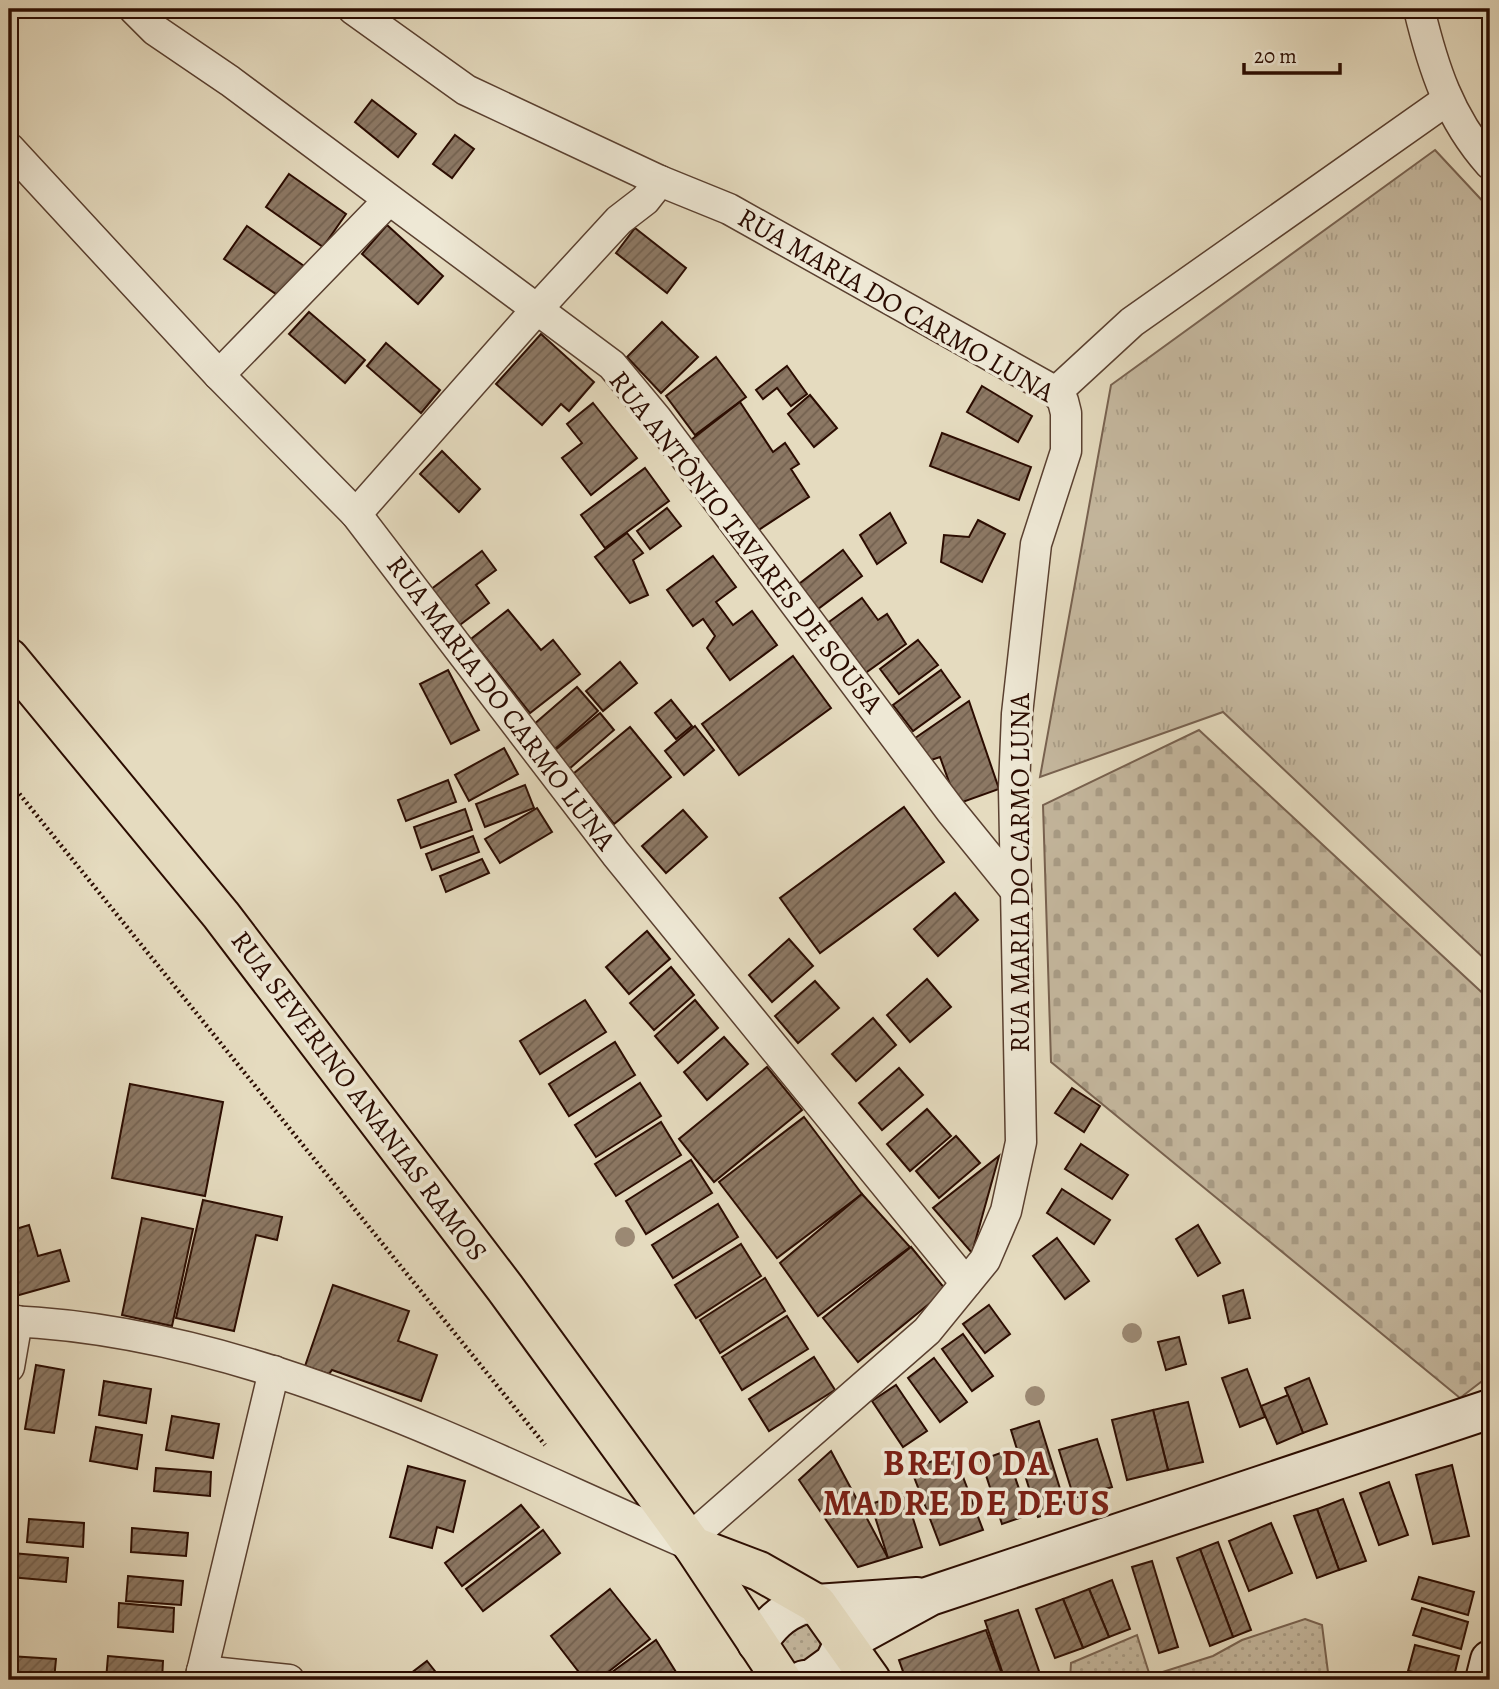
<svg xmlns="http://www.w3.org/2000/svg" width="1499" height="1689" font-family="Alegreya,serif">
  <defs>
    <pattern id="grass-tufts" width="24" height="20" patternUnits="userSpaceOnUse" patternTransform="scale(1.75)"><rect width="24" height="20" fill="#c5b89f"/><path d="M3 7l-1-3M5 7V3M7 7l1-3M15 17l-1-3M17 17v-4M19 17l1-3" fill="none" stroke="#a99d87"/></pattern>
    <pattern id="cemetery-stones" width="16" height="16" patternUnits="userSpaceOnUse" patternTransform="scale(1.75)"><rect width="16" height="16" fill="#c5b89f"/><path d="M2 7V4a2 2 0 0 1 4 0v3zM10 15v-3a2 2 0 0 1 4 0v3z" fill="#a99d87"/></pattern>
    <pattern id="park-dots" width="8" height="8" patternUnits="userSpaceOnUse" patternTransform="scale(1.75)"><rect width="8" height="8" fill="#c5b89f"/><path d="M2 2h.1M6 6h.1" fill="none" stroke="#a99d87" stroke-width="1.8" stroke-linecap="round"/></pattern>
    <pattern id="building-hatch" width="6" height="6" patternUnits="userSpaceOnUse" patternTransform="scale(1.75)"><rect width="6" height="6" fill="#8c7864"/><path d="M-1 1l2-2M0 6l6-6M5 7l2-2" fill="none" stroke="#736150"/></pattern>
  </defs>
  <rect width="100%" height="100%" fill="#e5dbbf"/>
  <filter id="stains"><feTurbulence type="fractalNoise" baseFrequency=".00286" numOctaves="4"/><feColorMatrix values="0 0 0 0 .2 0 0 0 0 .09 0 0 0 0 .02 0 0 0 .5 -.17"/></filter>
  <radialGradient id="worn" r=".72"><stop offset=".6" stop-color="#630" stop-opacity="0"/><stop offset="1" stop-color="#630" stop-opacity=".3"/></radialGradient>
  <path fill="url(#grass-tufts)" stroke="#786250" stroke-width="2" d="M1435 150 1490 209V964L1223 712 1040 777 1111 385Z"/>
  <path fill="url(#cemetery-stones)" stroke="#786250" stroke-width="2" d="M1199 730 1490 1000V1375L1460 1398 1051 1062 1043 805Z"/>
  <g fill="url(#park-dots)" stroke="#786250" stroke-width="2">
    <path d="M803 1619 820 1634 821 1643 816 1658 794 1666 774 1636Z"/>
    <path d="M1305 1619 1322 1625 1329 1680H1070L1071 1663 1137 1635 1150 1676 1213 1656 1242 1640Z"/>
  </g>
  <g fill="url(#building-hatch)" stroke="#2b0c01" stroke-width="2">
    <path d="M372 100 416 134 398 157 355 122Z"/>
    <path d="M455 135 474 149 452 178 433 164Z"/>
    <path d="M289 174 346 214 323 247 266 207Z"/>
    <path d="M387 225 443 276 418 304 362 254Z"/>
    <path d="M247 226 304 266 282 298 224 259Z"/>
    <path d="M635 228 686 268 667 293 616 253Z"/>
    <path d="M309 312 365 360 345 383 289 334Z"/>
    <path d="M662 322 698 357 661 393 627 357Z"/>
    <path d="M541 334 594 382 569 411 561 404 542 425 496 384Z"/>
    <path d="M386 343 440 390 421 413 367 366Z"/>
    <path d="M716 357 746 397 695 435 666 396Z"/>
    <path d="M787 366 807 394 791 406 777 388 763 399 756 390Z"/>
    <path d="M982 386 1032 416 1018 442 967 412Z"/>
    <path d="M810 395 837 428 814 447 788 414Z"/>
    <path d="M740 402 773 452 785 443 799 464 791 469 809 497 754 533 691 440Z"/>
    <path d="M593 403 637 458 591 495 562 458 582 443 567 424Z"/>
    <path d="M942 433 1031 467 1019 500 930 466Z"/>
    <path d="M442 451 480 489 459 512 420 474Z"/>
    <path d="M645 468 669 501 605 548 581 515Z"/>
    <path d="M667 508 681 526 650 549 637 531Z"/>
    <path d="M890 513 906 543 877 564 860 535Z"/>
    <path d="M978 520 1005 534 982 582 941 562 944 535 969 537Z"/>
    <path d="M627 533 643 553 633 560 648 595 630 603 595 557Z"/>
    <path d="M843 550 862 576 814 612 795 587Z"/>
    <path d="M482 551 496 570 476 585 489 603 457 627 430 590Z"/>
    <path d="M713 556 736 587 716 602 733 625 752 611 777 645 730 680 707 648 715 636 703 619 693 626 667 590Z"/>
    <path d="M862 598 878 620 887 614 906 644 864 674 829 622Z"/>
    <path d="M508 610 541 650 553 640 580 674 530 713 471 639Z"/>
    <path d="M918 640 938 665 899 694 880 669Z"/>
    <path d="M793 656 831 708 739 775 702 724Z"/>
    <path d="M620 662 637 683 603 711 586 691Z"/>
    <path d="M448 670 479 730 451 744 420 684Z"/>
    <path d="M941 670 960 697 913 731 893 705Z"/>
    <path d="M577 687 598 711 555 749 533 725Z"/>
    <path d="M671 700 692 726 676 739 655 713Z"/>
    <path d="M969 701 999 789 957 804 940 757 922 763 908 743Z"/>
    <path d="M600 713 614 730 569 769 554 751Z"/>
    <path d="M695 726 714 750 684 775 665 751Z"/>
    <path d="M630 727 671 777 614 824 573 774Z"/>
    <path d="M504 748 518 774 469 801 455 775Z"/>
    <path d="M448 780 456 802 406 821 398 800Z"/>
    <path d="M525 785 534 808 485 827 476 804Z"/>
    <path d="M904 807 944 862 820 953 780 898Z"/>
    <path d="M537 808 552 832 500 863 485 839Z"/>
    <path d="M465 809 472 830 421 848 414 827Z"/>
    <path d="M683 810 707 837 666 873 642 846Z"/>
    <path d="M473 836 479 852 432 870 426 854Z"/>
    <path d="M482 859 489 873 446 892 440 876Z"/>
    <path d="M955 893 978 920 938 956 914 929Z"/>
    <path d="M647 931 670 959 629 994 606 967Z"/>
    <path d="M789 939 813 966 772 1002 749 975Z"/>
    <path d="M671 967 694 995 654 1030 630 1003Z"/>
    <path d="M927 979 951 1007 910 1042 887 1015Z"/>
    <path d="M815 981 839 1008 798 1043 775 1016Z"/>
    <path d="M585 1000 606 1032 540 1074 520 1041Z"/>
    <path d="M695 1000 718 1028 678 1063 655 1036Z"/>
    <path d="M873 1018 896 1045 856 1081 832 1054Z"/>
    <path d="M724 1037 748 1064 707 1100 684 1072Z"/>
    <path d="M615 1042 635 1075 569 1116 549 1084Z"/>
    <path d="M767 1067 802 1110 714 1182 679 1139Z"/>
    <path d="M899 1068 923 1095 882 1130 859 1103Z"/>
    <path d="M640 1083 661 1116 596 1157 575 1125Z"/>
    <path d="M130 1084 223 1102 205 1196 112 1178Z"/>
    <path d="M1072 1088 1100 1106 1084 1132 1055 1113Z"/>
    <path d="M927 1109 951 1136 910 1171 887 1144Z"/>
    <path d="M804 1117 862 1194 777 1258 719 1182Z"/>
    <path d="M661 1122 681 1155 616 1196 595 1164Z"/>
    <path d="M956 1136 980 1163 939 1198 916 1171Z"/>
    <path d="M1081 1144 1128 1175 1112 1199 1065 1169Z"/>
    <path d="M999 1156 972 1253 933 1208Z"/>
    <path d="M691 1160 712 1193 646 1234 626 1201Z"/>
    <path d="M1062 1189 1110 1220 1094 1244 1047 1213Z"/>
    <path d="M862 1194 910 1247 818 1316 780 1263Z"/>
    <path d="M203 1200 282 1217 277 1240 256 1235 234 1331 176 1318Z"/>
    <path d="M718 1204 738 1237 673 1278 652 1245Z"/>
    <path d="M142 1218 193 1229 172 1326 122 1315Z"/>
    <path d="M29 1225 38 1256 60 1250 69 1281 12 1297 9 1286V1231Z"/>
    <path d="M1198 1225 1220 1263 1198 1276 1176 1239Z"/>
    <path d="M1057 1238 1089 1281 1065 1299 1033 1256Z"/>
    <path d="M741 1244 761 1276 696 1318 675 1285Z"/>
    <path d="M911 1247 946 1290 858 1362 823 1318Z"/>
    <path d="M765 1278 785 1311 720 1353 700 1320Z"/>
    <path d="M333 1285 409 1311 398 1341 437 1355 421 1401 332 1370 329 1374 305 1366Z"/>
    <path d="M1243 1290 1250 1318 1229 1323 1223 1296Z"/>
    <path d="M989 1305 1010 1334 985 1353 963 1324Z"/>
    <path d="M787 1316 808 1349 742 1390 722 1357Z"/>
    <path d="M963 1334 993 1376 972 1391 942 1349Z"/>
    <path d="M1179 1337 1186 1364 1166 1370 1158 1342Z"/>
    <path d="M814 1357 835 1390 769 1431 749 1399Z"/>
    <path d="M934 1358 967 1402 940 1422 908 1378Z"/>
    <path d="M36 1365 64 1370 54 1433 25 1429Z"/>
    <path d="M1247 1369 1265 1417 1240 1427 1222 1378Z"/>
    <path d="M1309 1378 1327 1424 1303 1433 1285 1388Z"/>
    <path d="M104 1381 151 1389 146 1423 99 1415Z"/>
    <path d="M896 1385 927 1431 903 1447 872 1401Z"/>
    <path d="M1288 1395 1303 1433 1277 1444 1261 1406Z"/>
    <path d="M1188 1402 1203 1462 1168 1470 1153 1410Z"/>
    <path d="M1153 1410 1168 1470 1127 1480 1112 1420Z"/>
    <path d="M172 1416 219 1424 213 1458 166 1450Z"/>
    <path d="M1039 1421 1066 1508 1038 1517 1011 1430Z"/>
    <path d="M96 1427 142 1435 137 1469 90 1461Z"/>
    <path d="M1097 1439 1112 1487 1074 1498 1059 1450Z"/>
    <path d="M831 1451 888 1558 858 1567 799 1480Z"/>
    <path d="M1006 1451 1028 1515 1002 1524 981 1460Z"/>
    <path d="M954 1453 983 1530 940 1545 911 1469Z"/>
    <path d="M1452 1465 1469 1536 1433 1544 1416 1475Z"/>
    <path d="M408 1466 465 1481 453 1532 437 1527 432 1548 390 1537Z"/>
    <path d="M156 1468 211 1472 210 1496 154 1491Z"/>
    <path d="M1389 1482 1408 1535 1379 1545 1360 1493Z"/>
    <path d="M905 1493 922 1547 888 1558 871 1504Z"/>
    <path d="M1343 1499 1366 1561 1339 1570 1317 1509Z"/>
    <path d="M521 1505 539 1527 462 1586 445 1563Z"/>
    <path d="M1317 1509 1339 1570 1317 1578 1294 1516Z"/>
    <path d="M29 1519 84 1523 83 1547 27 1542Z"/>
    <path d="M1271 1523 1292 1573 1249 1591 1229 1541Z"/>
    <path d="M132 1528 188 1533 186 1556 131 1552Z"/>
    <path d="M543 1530 560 1553 483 1611 466 1589Z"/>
    <path d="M1218 1542 1251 1630 1233 1637 1200 1549Z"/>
    <path d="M1200 1549 1233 1637 1210 1646 1177 1558Z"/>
    <path d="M12 1553 68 1558 66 1582 10 1577Z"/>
    <path d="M1152 1561 1178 1647 1159 1653 1132 1567Z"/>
    <path d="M128 1576 183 1581 181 1605 126 1601Z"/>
    <path d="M1419 1577 1474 1592 1468 1615 1412 1599Z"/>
    <path d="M1112 1580 1130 1629 1109 1637 1089 1589Z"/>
    <path d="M610 1589 650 1639 598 1680H585L551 1636Z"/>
    <path d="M1089 1589 1109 1637 1083 1648 1063 1599Z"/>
    <path d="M1063 1599 1083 1648 1055 1658 1036 1609Z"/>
    <path d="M119 1603 174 1608 173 1632 118 1627Z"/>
    <path d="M1422 1608 1468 1622 1461 1649 1413 1635Z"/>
    <path d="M1018 1610 1040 1674 1042 1680H1005L985 1621Z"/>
    <path d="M986 1630 1004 1680H906L899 1660Z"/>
    <path d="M656 1640 681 1680H611L608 1675Z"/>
    <path d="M1415 1645 1459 1656 1453 1680 1408 1671Z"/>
    <path d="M9 1656 56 1659 54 1680H9Z"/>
    <path d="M108 1656 163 1661 162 1680H106Z"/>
    <path d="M427 1661 442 1680H402Z"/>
  </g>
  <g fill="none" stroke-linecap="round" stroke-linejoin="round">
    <g stroke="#5a4030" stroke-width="33">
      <g id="street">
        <path d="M134 9 155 30 230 81 612 365 656 418 951 811 1016 891"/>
        <path d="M353 9 466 90 660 181"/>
        <path d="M1419 9C1433 67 1449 118 1490 164"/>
        <path d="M9 148 219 375 356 514 616 854 966 1283"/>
        <path d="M219 375 389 200"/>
        <path d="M1056 392 1132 322 1447 100"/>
        <path d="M356 514 538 308 619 220 645 200 660 181 729 209 1056 392 1063 401 1066 413V451L1036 544 1017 714 1014 788 1021 1142 1006 1211 985 1260 927 1331 688 1540"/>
        <path d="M9 1321C253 1331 474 1452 693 1546"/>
        <path d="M9 1367 17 1321"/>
        <path d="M202 1671 289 1680"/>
        <path d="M200 1680 274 1371"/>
      </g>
    </g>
    <g stroke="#2b0c01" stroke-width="42">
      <g id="secondary">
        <path d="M757 1643C770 1625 780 1613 802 1605L917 1597"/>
        <path d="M804 1680 812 1679 834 1663 844 1643 930 1596 1490 1409"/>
        <path d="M1485 1680 1490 1660"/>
      </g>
    </g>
    <g stroke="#2b0c01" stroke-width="42">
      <g id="primary">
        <path d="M9 658 221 915 505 1288 693 1546 782 1680"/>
        <path d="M693 1546 759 1571 817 1604 871 1680"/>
      </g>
    </g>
    <path stroke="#2b0c01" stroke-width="4.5" stroke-dasharray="2 3.5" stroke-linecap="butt" d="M9 781 545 1445"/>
    <use href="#street" stroke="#eee8d5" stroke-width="30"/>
    <use href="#secondary" stroke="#eee8d5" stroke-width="38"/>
    <use href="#primary" stroke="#e5dbbf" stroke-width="38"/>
  </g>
  <g fill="#9c8a75">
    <circle cx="625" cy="1237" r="10"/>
    <circle cx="1132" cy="1333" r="10"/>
    <circle cx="1035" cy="1396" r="10"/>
  </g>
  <g text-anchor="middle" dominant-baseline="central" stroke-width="7" stroke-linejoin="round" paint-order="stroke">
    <g font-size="28" fill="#2b0c01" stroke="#eee8d5">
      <text transform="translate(896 305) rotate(30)">RUA MARIA DO CARMO LUNA</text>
      <text transform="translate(746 542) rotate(52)">RUA ANTÔNIO TAVARES DE SOUSA</text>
      <text transform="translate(501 703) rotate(53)">RUA MARIA DO CARMO LUNA</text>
      <text transform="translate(1020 873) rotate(-90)">RUA MARIA DO CARMO LUNA</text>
      <text transform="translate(359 1096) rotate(53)">RUA SEVERINO ANANIAS RAMOS</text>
    </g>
    <g font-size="35" font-weight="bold" letter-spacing="2" fill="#7a1f14" stroke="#eee8d5">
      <text x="967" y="1463">BREJO DA<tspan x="967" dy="40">MADRE DE DEUS</tspan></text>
    </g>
  </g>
  <rect width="1499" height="1689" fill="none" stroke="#e5dbbf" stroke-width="35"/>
  <rect x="10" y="10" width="1478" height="1668" fill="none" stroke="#2b0c01" stroke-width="3.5"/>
  <rect x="18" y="18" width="1464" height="1654" fill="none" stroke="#2b0c01" stroke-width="2"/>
  <path d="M1244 63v10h96v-10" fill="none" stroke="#2b0c01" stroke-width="3.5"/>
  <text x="1254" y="63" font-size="21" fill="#2b0c01" stroke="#eee8d5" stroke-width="5" paint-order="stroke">20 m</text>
  <rect width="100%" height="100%" filter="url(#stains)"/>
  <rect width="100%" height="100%" fill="url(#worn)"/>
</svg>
